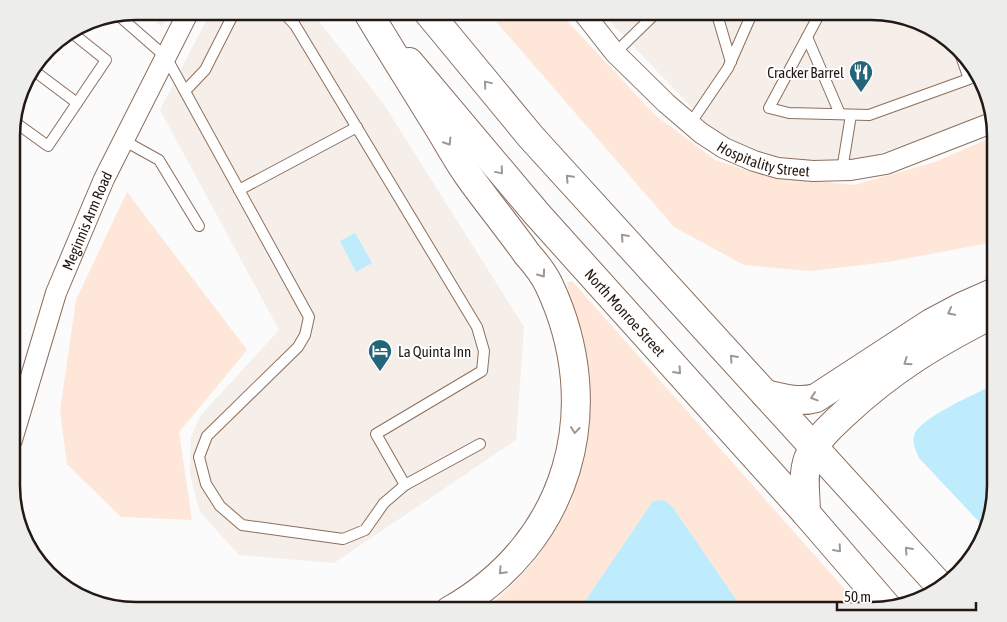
<svg xmlns="http://www.w3.org/2000/svg" width="1007" height="622" font-family="'Asap Condensed',sans-serif">
  <rect width="100%" height="100%" fill="#fbfbfb"/>
  <g fill="#f6eee9">
    <path d="M144 11H170L162 27Z"/>
    <path d="M211 11H311L383 103 524 327 516 440 334 563 239 555 200 512 190 474 191 436 201 415 279 330 160 110Z"/>
    <path d="M600 11H871L940 32 979 74 991 113 870 157 823 163 787 159 749 149 717 134Z"/>
  </g>
  <g fill="#fee7d9">
    <path d="M487 11H558L654 114 715 160 761 175 854 185 935 162 995 136V242L888 262 810 271 744 265 674 227Z"/>
    <path d="M127 192 247 350 179 432 192 520 121 517 67 464 60 411 76 300Z"/>
    <path d="M572 281 864 611H744L672 506 653 501 585 601 573 611H483C536 569 584 504 586 435 587 419 583 401 581 385 576 351 573 317 567 283Z"/>
  </g>
  <g fill="#beecfd">
    <path d="M355 233 372 263 356 272 340 241Z"/>
    <path d="M995 384V493L984 527 919 458C916 450 912 444 914 436 918 418 978 393 995 384Z"/>
    <path d="M663 500 672 506 744 611H573L585 601 653 501Z"/>
  </g>
  <g fill="none" stroke-linecap="round" stroke-linejoin="round">
    <g stroke="#8b6f5d" stroke-width="12">
      <g id="service">
        <path d="M282 11 295 25 477 327 484 351 482 371 376 434 405 485"/>
        <path d="M716 11 731 62"/>
        <path d="M821 11 769 108 789 113 869 115 969 79 960 53"/>
        <path d="M118 15 166 57 309 317 305 335 298 347 207 436 199 457 206 484 220 506 242 525 343 539 365 530 384 503 405 485 480 444"/>
        <path d="M807 37 840 114"/>
        <path d="M615 53 655 14 654 11"/>
        <path d="M33 70 77 103"/>
        <path d="M185 91 205 70 235 11"/>
        <path d="M12 120 48 146 106 60 71 32"/>
        <path d="M690 124 728 68 753 11"/>
        <path d="M123 140 159 160 199 226"/>
        <path d="M842 170 851 115"/>
        <path d="M239 190 357 127"/>
      </g>
    </g>
    <g stroke="#8b6f5d" stroke-width="22">
      <g id="minor">
        <path id="s1" d="M582 11 615 53 666 103 701 133 724 148 754 161 778 168 813 171 851 170 886 164 994 122"/>
        <path id="s2" d="M12 440 56 293 104 179 189 11"/>
      </g>
    </g>
    <g stroke="#8b6f5d" stroke-width="30">
      <g id="primary">
        <path d="M427 11 531 137 941 587"/>
        <path id="s3" d="M409 62 537 214 806 513"/>
      </g>
    </g>
    <g stroke="#8b6f5d" stroke-width="30">
      <path id="trunk" d="M806 513 888 608"/>
    </g>
    <g stroke="#8b6f5d" stroke-width="30">
      <g id="motorway">
        <path d="M367 11C389 48 412 84 434 120 446 139 456 158 468 175 487 202 508 227 527 254 535 263 544 274 549 285 607 408 570 543 449 611"/>
        <path d="M765 394C782 398 799 403 816 398L931 323 961 307 995 292"/>
        <path d="M806 513C806 495 802 476 808 459 815 441 829 428 843 415 892 369 936 343 995 313"/>
      </g>
    </g>
    <use href="#service" stroke="#fff" stroke-width="10"/>
    <use href="#minor" stroke="#fff" stroke-width="20"/>
    <use href="#primary" stroke="#fff" stroke-width="28"/>
    <use href="#trunk" stroke="#fff" stroke-width="28"/>
    <use href="#motorway" stroke="#fff" stroke-width="28"/>
  </g>
  <defs><path id="oneway-chevron" d="M-2-3.5L2.5 0L-2 3.5" fill="none" stroke-width="1.6" stroke-linecap="round" stroke-linejoin="round" transform="scale(1.25)"/></defs>
  <g stroke="#9c9894">
    <use href="#oneway-chevron" transform="translate(487 84) rotate(-130)"/>
    <use href="#oneway-chevron" transform="translate(448 142) rotate(58)"/>
    <use href="#oneway-chevron" transform="translate(500 171) rotate(50)"/>
    <use href="#oneway-chevron" transform="translate(569 178) rotate(-133)"/>
    <use href="#oneway-chevron" transform="translate(624 237) rotate(-132)"/>
    <use href="#oneway-chevron" transform="translate(542 274) rotate(54)"/>
    <use href="#oneway-chevron" transform="translate(951 312) rotate(152)"/>
    <use href="#oneway-chevron" transform="translate(733 358) rotate(-132)"/>
    <use href="#oneway-chevron" transform="translate(907 362) rotate(146)"/>
    <use href="#oneway-chevron" transform="translate(678 371) rotate(48)"/>
    <use href="#oneway-chevron" transform="translate(814 397) rotate(162)"/>
    <use href="#oneway-chevron" transform="translate(575 430) rotate(97)"/>
    <use href="#oneway-chevron" transform="translate(838 549) rotate(49)"/>
    <use href="#oneway-chevron" transform="translate(908 550) rotate(-132)"/>
    <use href="#oneway-chevron" transform="translate(502 571) rotate(134)"/>
  </g>
  <defs>
    <g id="restaurant-pin" transform="scale(1.25)"><path d="M0 17L-7.5 6A9.5 9.5 0 1 1 7.5 6Z" fill="#246579" stroke="#fff"/><path d="M-5-6h1v4h1v-4h1v4h1v-4h1v5L-1.5 .5V6h-2V.5L-5-1ZM5-6V6H3V1.5H1.5Q1.5-4 5-6Z" fill="#fff"/></g>
    <g id="hotel-pin" transform="scale(1.25)"><path d="M0 17L-7.5 6A9.5 9.5 0 1 1 7.5 6Z" fill="#246579" stroke="#fff"/><path d="M-6-4.5h1.5V1H6V5H4.5V3h-9V5H-6ZM-4 0a1.8 1.8 0 1 1 3.6 0ZM.5 0V-2.5h3Q6-2.5 6 0Z" fill="#fff"/></g>
  </defs>
  <g fill-rule="evenodd">
    <use href="#restaurant-pin" x="861" y="72"/>
    <use href="#hotel-pin" x="380" y="351"/>
  </g>
  <g text-anchor="middle" dominant-baseline="central" stroke-width="4" stroke-linejoin="round" paint-order="stroke">
    <g font-size="15" fill="#241912" stroke="#fff" text-anchor="end">
      <text x="844" y="72">Cracker Barrel</text>
      <text x="398" y="351" text-anchor="start">La Quinta Inn</text>
    </g>
    <g font-size="15" fill="#241912" stroke="#fff">
      <text stroke="none"><textPath href="#s1" startOffset="240">Hospitality Street</textPath></text>
      <text stroke="none"><textPath href="#s2" startOffset="232">Meginnis Arm Road</textPath></text>
      <text stroke="none"><textPath href="#s3" startOffset="331">North Monroe Street</textPath></text>
    </g>
  </g>
  <path d="M0 0H1007V622H0ZM136 20H871A116 116 0 0 1 987 136V486A116 116 0 0 1 871 602H136A116 116 0 0 1 20 486V136A116 116 0 0 1 136 20Z" fill="#ededec" fill-rule="evenodd"/>
  <path fill="none" stroke="#241912" stroke-width="2.5" d="M136 20H871A116 116 0 0 1 987 136V486A116 116 0 0 1 871 602H136A116 116 0 0 1 20 486V136A116 116 0 0 1 136 20Z"/>
  <path d="M837 602v8h139v-8" fill="none" stroke="#241912" stroke-width="2.5"/>
  <text x="844" y="602" font-size="15" fill="#241912" stroke="#ffffff" stroke-width="4" paint-order="stroke">50 m</text>
</svg>
